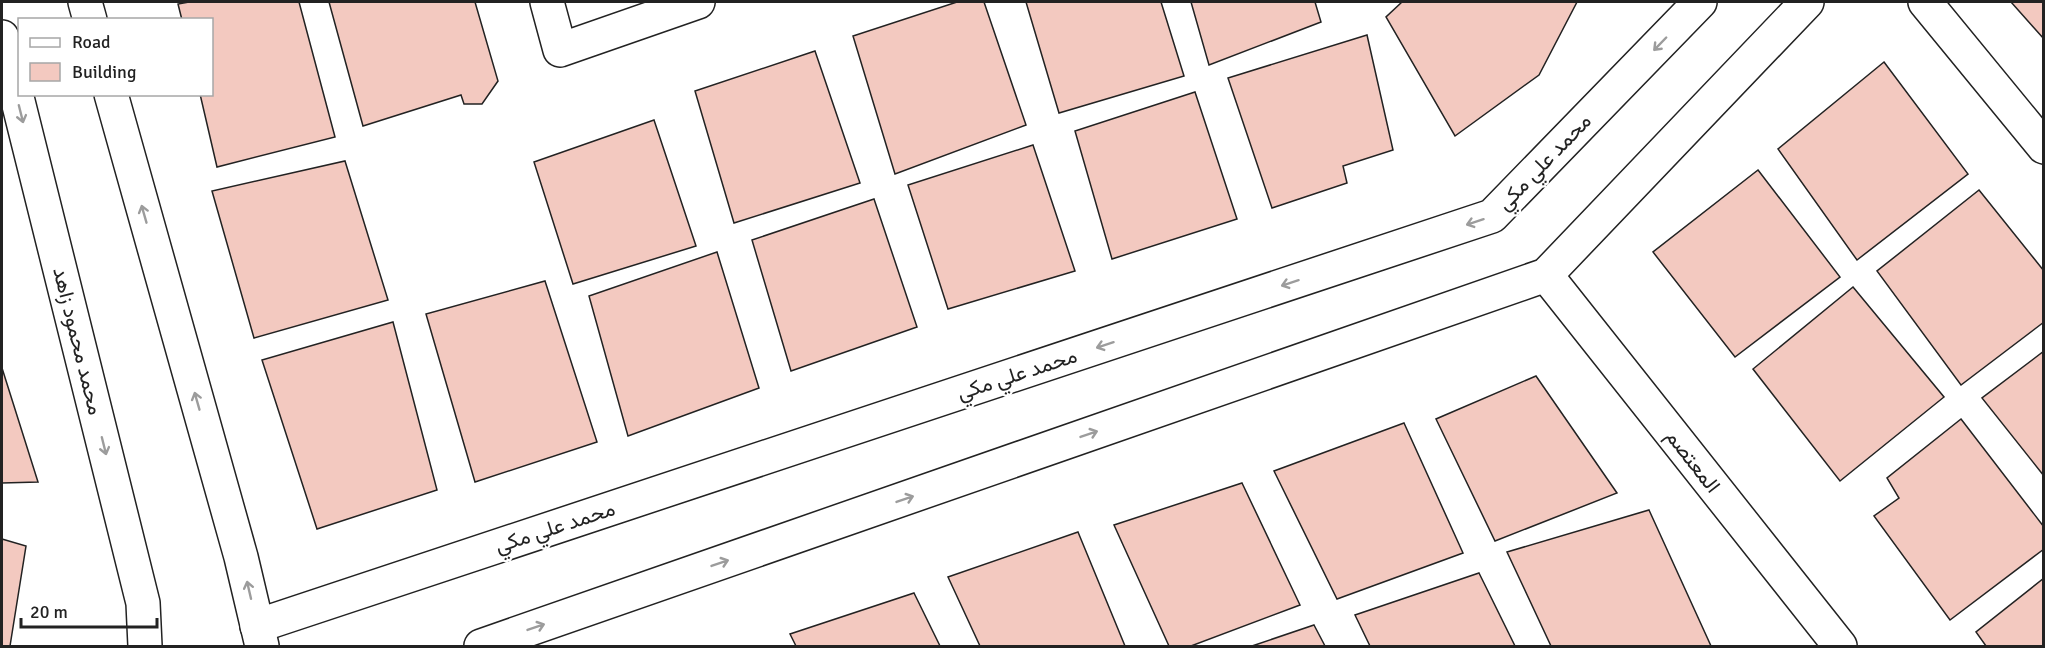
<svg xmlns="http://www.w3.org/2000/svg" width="2045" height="648" font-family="Signika,Vazirmatn,sans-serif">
  <rect width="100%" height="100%" fill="#fff"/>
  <g fill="#f3c9c0" stroke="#222" stroke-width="1.5">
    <path d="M189 2H299L335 137 217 167 200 94H212V20H182L178 4Z"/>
    <path d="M329 2H475L498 81 482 104H464L461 95 363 126Z"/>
    <path d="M957 2H984L1026 125 895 174 853 36Z"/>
    <path d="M1026 2H1161L1184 76 1059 113Z"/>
    <path d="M1191 2H1315L1321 22 1209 65Z"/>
    <path d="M1402 2H1577L1539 75 1455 136 1386 17Z"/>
    <path d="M2011 2H2044V39Z"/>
    <path d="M1367 35 1393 150 1343 166 1347 183 1272 208 1228 78Z"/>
    <path d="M815 51 860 183 734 223 695 91Z"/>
    <path d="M1884 62 1968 174 1857 260 1778 149Z"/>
    <path d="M1195 92 1237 219 1112 259 1075 131Z"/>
    <path d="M654 120 696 246 573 284 534 162Z"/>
    <path d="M1033 145 1075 271 948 309 908 185Z"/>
    <path d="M345 161 388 300 254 338 212 191Z"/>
    <path d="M1758 170 1840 277 1735 357 1653 252Z"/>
    <path d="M1979 190 2044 271V322L1961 385 1877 271Z"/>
    <path d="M874 199 917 327 791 371 752 240Z"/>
    <path d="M717 252 759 388 628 436 589 296Z"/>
    <path d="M545 281 597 442 475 482 426 314Z"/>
    <path d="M1853 287 1944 397 1840 481 1753 369Z"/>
    <path d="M393 322 437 490 317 529 262 360Z"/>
    <path d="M2044 351V476L1982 398Z"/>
    <path d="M2 368 38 482 2 483Z"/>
    <path d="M1536 376 1617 493 1495 541 1436 419Z"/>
    <path d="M1961 419 2044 527V549L1950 620 1874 516 1899 498 1887 478Z"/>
    <path d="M1404 423 1463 553 1337 599 1274 471Z"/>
    <path d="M1242 483 1300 605 1191 646H1169L1114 525Z"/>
    <path d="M1649 510 1711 646H1551L1507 552Z"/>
    <path d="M1078 532 1125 646H980L948 577Z"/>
    <path d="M2 539 26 546 10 646H2Z"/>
    <path d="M1479 573 1515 646H1370L1355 615Z"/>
    <path d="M2044 578V646H1986L1976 632Z"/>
    <path d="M914 593 940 646H796L790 634Z"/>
    <path d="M1314 625 1325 646H1252Z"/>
  </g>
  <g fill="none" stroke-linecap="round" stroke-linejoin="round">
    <g stroke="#222" stroke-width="36">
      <g id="minor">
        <path d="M547 2 560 50 698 2"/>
        <path d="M1925 2 2044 147"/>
        <path d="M1546 275 1840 646"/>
      </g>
    </g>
    <g stroke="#222" stroke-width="36">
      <g id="tertiary">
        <path d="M85 2 90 20"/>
        <path d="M2 37 143 603 145 646"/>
        <path d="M111 94 241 557 262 646"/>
        <path d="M257 626 1492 216 1700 2"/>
        <path d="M481 646 1546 275 1807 2"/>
      </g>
    </g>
    <use href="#minor" stroke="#fff" stroke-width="33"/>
    <use href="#tertiary" stroke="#fff" stroke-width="33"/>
  </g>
  <defs><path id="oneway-shaft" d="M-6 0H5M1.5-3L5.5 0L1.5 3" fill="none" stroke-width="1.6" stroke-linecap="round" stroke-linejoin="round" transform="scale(1.5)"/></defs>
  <g stroke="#9c9c9c">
    <use href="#oneway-shaft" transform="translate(1660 44) rotate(134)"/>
    <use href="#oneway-shaft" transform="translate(21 114) rotate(76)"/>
    <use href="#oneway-shaft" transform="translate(144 214) rotate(-106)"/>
    <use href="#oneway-shaft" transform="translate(1475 222) rotate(162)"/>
    <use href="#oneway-shaft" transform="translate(1290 283) rotate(162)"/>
    <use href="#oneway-shaft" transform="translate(1105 345) rotate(162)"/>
    <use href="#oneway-shaft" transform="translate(197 401) rotate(-106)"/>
    <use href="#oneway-shaft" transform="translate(1089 434) rotate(-19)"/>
    <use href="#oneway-shaft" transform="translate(104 446) rotate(76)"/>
    <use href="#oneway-shaft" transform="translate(905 499) rotate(-19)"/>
    <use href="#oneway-shaft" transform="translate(720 563) rotate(-19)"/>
    <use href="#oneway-shaft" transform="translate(249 590) rotate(-103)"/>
    <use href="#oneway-shaft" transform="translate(536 627) rotate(-19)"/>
  </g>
  <g text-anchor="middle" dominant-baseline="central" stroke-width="4.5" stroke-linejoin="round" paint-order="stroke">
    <g font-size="21" fill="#222" stroke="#fff">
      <text transform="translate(1544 162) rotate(-46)">محمد علي مكي</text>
      <text transform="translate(78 341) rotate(76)">محمد محمود زاهد</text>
      <text transform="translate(1017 374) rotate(-18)">محمد علي مكي</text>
      <text transform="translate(1693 461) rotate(52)">المعتصم</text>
      <text transform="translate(555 527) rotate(-18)">محمد علي مكي</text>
    </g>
  </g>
  <rect width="2045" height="648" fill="none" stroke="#222222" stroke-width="6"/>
  <rect x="18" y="18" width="195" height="78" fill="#ffffff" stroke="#a7a7a7" stroke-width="1.5"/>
  <rect x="30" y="38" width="30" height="9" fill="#ffffff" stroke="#a7a7a7" stroke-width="1.5"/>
  <text x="72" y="48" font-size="18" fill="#222222">Road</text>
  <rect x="30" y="63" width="30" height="18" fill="#f3c9c0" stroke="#a7a7a7" stroke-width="1.5"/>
  <text x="72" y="78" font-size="18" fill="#222222">Building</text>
  <path d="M21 618v9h136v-9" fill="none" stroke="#222222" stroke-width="3"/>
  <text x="30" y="618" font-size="18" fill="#222222" stroke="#ffffff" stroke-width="4.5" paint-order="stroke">20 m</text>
</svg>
